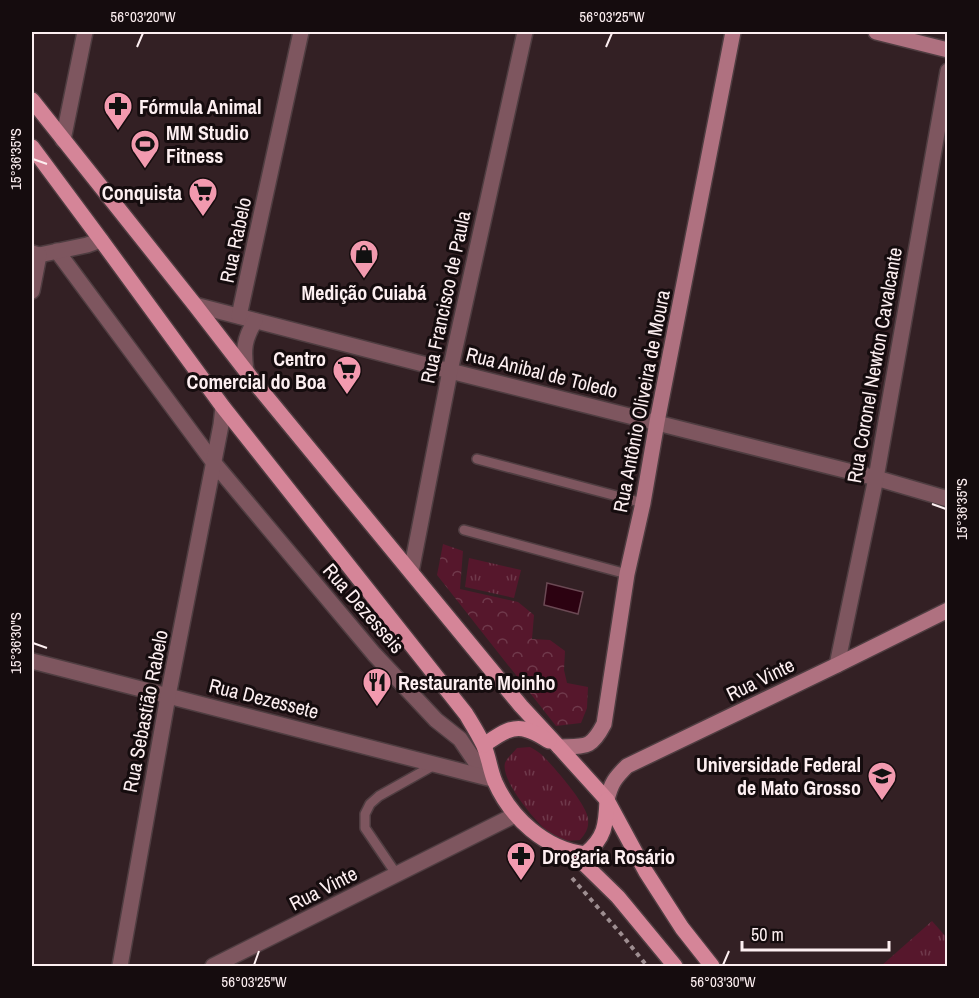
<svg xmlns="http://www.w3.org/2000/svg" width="979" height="998" font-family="'Archivo Narrow',sans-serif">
  <defs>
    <pattern id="grass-tufts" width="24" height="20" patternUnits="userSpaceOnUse" patternTransform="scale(1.5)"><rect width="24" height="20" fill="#56172c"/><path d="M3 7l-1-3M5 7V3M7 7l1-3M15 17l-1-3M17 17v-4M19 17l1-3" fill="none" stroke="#6f394b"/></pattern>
    <pattern id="forest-crowns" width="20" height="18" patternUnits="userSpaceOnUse" patternTransform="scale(1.5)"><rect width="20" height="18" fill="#56172c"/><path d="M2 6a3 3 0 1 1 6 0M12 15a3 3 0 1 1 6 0" fill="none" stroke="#6f394b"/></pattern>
  </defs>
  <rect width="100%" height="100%" fill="#332024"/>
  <g fill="url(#grass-tufts)">
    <path d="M469 558 521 570 514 598 465 587Z"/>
    <path d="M530 747C535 750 539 752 542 755 553 766 587 804 588 819 589 828 586 833 580 840 570 841 562 842 553 836 539 826 500 781 505 763 507 758 513 753 517 748Z"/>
    <path d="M932 921 947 938V966H881Z"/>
  </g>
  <path fill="url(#forest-crowns)" d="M443 544 463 551 460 589 518 602 534 615 532 639 550 640 565 651 564 670 567 683 588 687 587 708 581 723 556 726 437 575Z"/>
  <path fill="#2c0211" stroke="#6b4954" stroke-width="1.5" d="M547 583 583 592 578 614 544 605Z"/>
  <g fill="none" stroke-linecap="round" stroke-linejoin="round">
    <g stroke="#4f3d41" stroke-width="12">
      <g id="lane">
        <path d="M477 459 643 503"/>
        <path d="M464 530 627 574"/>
        <path d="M397 875 365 828V814L370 804 379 796 436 764"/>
      </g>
    </g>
    <g stroke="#4f3d41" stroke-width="18">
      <g id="street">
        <path d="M63 140 85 32"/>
        <path d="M57 251 214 463 374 654 436 720 460 739 485 776"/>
        <path d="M32 253 39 255 87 245 101 240"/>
        <path d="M32 291 39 255"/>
        <path d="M195 305 450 371 876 478 948 499"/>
        <path d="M239 316 301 32"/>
        <path d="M246 371C243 350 244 339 255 321"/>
        <path d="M411 572 450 371 525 32"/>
        <path d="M32 661 488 778"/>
        <path d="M837 665 876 478 948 71"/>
        <path d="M120 966 168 696 221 425 223 407"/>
        <path d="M213 966 515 815"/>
      </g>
    </g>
    <g stroke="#4f3d41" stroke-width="18">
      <g id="secondary">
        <path d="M876 32 948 50"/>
        <path d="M559 747C586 746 591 749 604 724L627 574 643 503 657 422 733 32"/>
        <path d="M607 800C611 783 615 778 627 766L837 665 948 610"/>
      </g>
    </g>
    <g stroke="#4f3d41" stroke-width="18">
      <g id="primary">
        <path d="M32 100 195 305 256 384 521 706 559 747 607 800 646 872 682 928 712 966"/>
        <path d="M32 147 101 240 223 407 466 714C472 724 479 735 484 746 489 758 490 770 495 782 511 818 545 849 585 854 605 838 606 825 607 800"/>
        <path d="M484 745C496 737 511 724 527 730 535 732 542 737 549 741"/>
        <path d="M573 853 618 897 675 966"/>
      </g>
    </g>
    <path stroke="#9e8e91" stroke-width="4" stroke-dasharray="4.5 4.5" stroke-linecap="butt" d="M572 878 622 935 647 966"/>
    <use href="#lane" stroke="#7e565f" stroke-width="9"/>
    <use href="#street" stroke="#7e565f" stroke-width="15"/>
    <use href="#secondary" stroke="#af7180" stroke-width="15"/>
    <use href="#primary" stroke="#d58598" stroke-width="15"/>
  </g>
  <path fill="none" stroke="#fdeff1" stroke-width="2" d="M137 47 143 33M606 47 612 33M33 159 47 164M932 504 946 509M33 643 47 648M254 965 259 951M723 965 729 951"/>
  <defs>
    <g id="pharmacy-pin" transform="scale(1.5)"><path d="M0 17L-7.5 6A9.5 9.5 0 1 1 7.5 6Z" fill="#f29aaf" stroke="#150c0e"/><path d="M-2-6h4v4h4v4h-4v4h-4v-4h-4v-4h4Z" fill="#111"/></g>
    <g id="stadium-pin" transform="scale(1.5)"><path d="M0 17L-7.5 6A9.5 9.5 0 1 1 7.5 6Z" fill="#f29aaf" stroke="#150c0e"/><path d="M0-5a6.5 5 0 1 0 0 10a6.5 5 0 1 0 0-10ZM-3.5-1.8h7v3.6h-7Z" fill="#111"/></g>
    <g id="supermarket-pin" transform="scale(1.5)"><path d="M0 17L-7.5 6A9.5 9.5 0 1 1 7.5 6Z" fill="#f29aaf" stroke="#150c0e"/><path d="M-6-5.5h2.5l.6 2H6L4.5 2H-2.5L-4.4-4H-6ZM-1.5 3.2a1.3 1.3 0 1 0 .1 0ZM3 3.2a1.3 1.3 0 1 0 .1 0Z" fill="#111"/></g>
    <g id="shop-pin" transform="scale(1.5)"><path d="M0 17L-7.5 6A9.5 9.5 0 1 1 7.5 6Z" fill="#f29aaf" stroke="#150c0e"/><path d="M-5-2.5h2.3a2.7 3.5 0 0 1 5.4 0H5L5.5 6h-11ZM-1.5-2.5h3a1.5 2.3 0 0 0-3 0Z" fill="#111"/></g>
    <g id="restaurant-pin" transform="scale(1.5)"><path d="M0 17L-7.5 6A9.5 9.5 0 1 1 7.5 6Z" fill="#f29aaf" stroke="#150c0e"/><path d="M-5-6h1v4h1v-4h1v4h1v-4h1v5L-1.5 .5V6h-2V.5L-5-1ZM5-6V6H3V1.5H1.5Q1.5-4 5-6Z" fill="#111"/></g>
    <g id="university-pin" transform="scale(1.5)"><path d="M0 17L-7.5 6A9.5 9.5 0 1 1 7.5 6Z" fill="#f29aaf" stroke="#150c0e"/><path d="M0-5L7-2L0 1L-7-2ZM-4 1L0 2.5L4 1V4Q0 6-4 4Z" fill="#111"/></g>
  </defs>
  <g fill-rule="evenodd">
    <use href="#pharmacy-pin" x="118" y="106"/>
    <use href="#stadium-pin" x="145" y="144"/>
    <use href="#supermarket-pin" x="203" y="192"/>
    <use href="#shop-pin" x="364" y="254"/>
    <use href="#supermarket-pin" x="347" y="370"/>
    <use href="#restaurant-pin" x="377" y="682"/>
    <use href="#university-pin" x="882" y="776"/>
    <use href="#pharmacy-pin" x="521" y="856"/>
  </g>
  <g text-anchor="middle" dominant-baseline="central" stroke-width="6" stroke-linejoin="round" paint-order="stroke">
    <g font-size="20" font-weight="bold" fill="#fdeff1" stroke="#150c0e" text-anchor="start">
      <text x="139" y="106">Fórmula Animal</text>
      <text x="166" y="132">MM Studio<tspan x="166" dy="23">Fitness</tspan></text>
      <text x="182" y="192" text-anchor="end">Conquista</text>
      <text x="364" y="292" text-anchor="middle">Medição Cuiabá</text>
      <text x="326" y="358" text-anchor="end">Centro<tspan x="326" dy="23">Comercial do Boa</tspan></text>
      <text x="398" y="682">Restaurante Moinho</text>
      <text x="861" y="764" text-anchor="end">Universidade Federal<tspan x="861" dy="23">de Mato Grosso</tspan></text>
      <text x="542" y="856">Drogaria Rosário</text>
    </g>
    <g font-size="20" fill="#fdeff1" stroke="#150c0e">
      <text transform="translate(235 240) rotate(-78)">Rua Rabelo</text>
      <text transform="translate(445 297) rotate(-78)">Rua Francisco de Paula</text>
      <text transform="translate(874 365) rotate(-80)">Rua Coronel Newton Cavalcante</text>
      <text transform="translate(542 372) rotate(14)">Rua Anibal de Toledo</text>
      <text transform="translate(641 401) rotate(-79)">Rua Antônio Oliveira de Moura</text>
      <text transform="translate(364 608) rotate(49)">Rua Dezesseis</text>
      <text transform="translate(760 679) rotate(-26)">Rua Vinte</text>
      <text transform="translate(264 698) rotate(14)">Rua Dezessete</text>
      <text transform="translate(145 711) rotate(-79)">Rua Sebastião Rabelo</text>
      <text transform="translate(323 888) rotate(-27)">Rua Vinte</text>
    </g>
  </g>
  <rect width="979" height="998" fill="none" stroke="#150c0e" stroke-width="66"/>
  <path d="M742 941v9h147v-9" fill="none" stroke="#fdeff1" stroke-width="3"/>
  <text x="751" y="941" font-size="18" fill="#fdeff1" stroke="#150c0e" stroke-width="4.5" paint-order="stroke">50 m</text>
  <rect x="33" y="33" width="913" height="932" fill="none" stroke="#fdeff1" stroke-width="2"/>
  <g font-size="15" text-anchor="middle" fill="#fdeff1">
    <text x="143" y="22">56°03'20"W</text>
    <text x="612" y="22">56°03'25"W</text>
    <text transform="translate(16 159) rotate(-90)" y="5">15°36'35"S</text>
    <text transform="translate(962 509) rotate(-90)" y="5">15°36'35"S</text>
    <text transform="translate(16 643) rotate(-90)" y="5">15°36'30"S</text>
    <text x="254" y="987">56°03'25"W</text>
    <text x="723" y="987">56°03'30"W</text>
  </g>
</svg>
